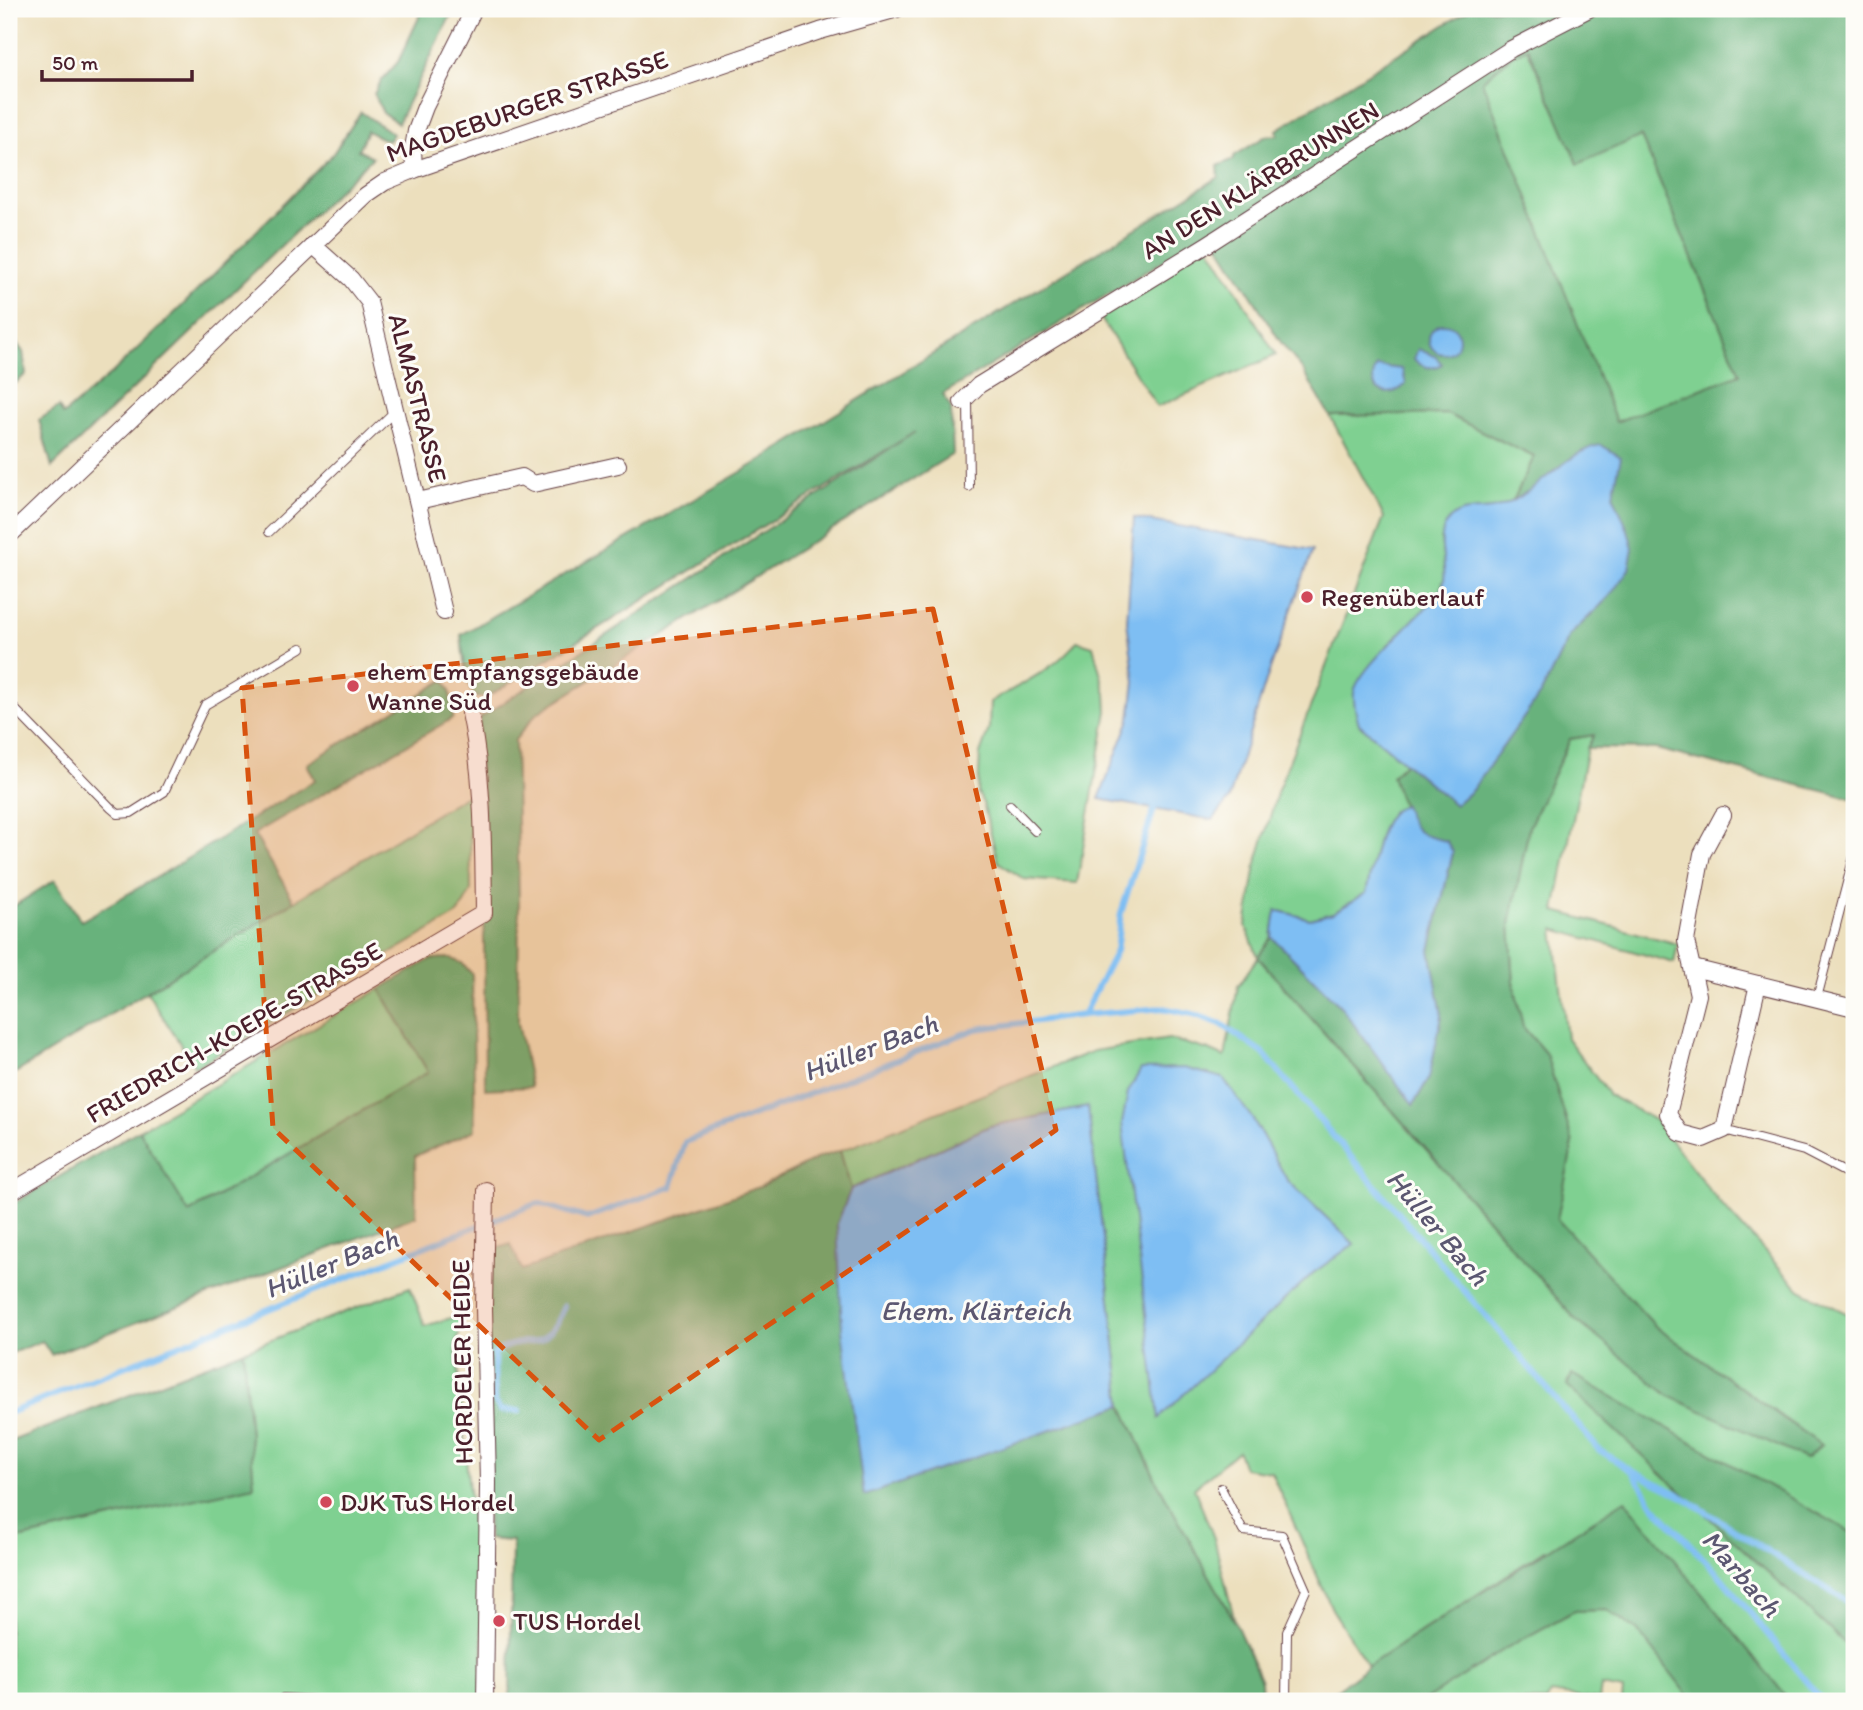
<svg xmlns="http://www.w3.org/2000/svg" width="1863" height="1710" font-family="Itim,sans-serif">
  <rect width="100%" height="100%" fill="#fdfcf7"/>
  <filter id="ink" filterUnits="userSpaceOnUse"><feTurbulence type="fractalNoise" baseFrequency=".0143" numOctaves="2"/><feDisplacementMap in="SourceGraphic" scale="14" xChannelSelector="R" yChannelSelector="G"/><feConvolveMatrix kernelMatrix="1 2 1 2 8 2 1 2 1" color-interpolation-filters="sRGB"/></filter>
  <filter id="wash" filterUnits="userSpaceOnUse"><feTurbulence type="fractalNoise" baseFrequency=".00686" numOctaves="4" result="noise"/><feDisplacementMap in="SourceGraphic" scale="28" xChannelSelector="R" yChannelSelector="G"/><feGaussianBlur stdDeviation="1.57" result="paint"/><feColorMatrix in="noise" values="0 0 0 0 0 0 0 0 0 0 0 0 0 0 0 0 0 1.4 0 .05"/><feComposite in="paint" operator="in"/></filter>
  <g filter="url(#wash)">
    <rect width="100%" height="100%" fill="#ecdfbd"/>
    <g fill="#7fd091" stroke="#64785e" stroke-width="2" fill-rule="evenodd">
      <path d="M1527 48 1556 113 1641 136 1740 374 1616 422 1481 81 1514 54Z"/>
      <path d="M1208 244 1276 355 1157 407 1097 312Z"/>
      <path d="M1447 414 1534 457 1513 501 1441 538 1445 576 1440 591 1431 604 1388 645 1354 690 1359 724 1405 763 1392 776 1404 805C1376 812 1373 869 1366 893L1333 913 1310 919 1276 910 1272 937 1258 958 1576 1320 1806 1459 1821 1445 1656 1327 1557 1219 1573 1143 1546 1054 1523 1027 1514 984 1510 924 1529 827 1570 739 1595 735 1587 748 1555 911 1678 944 1674 963 1554 929 1567 1038 1609 1095 1655 1120 1719 1202 1800 1290 1854 1317V1534L1572 1374 1854 1652V1701H1787L1789 1700 1545 1550 1368 1666 1332 1609 1271 1472 1244 1468 1238 1451 1194 1488 1214 1538 1235 1622 1157 1482 1122 1405 1088 1107 990 1126 851 1189 840 1151 1094 1051 1169 1039 1209 1050 1225 1057 1238 986 1258 957 1246 926 1256 865 1278 790 1384 517 1330 416ZM1254 1121 1287 1180 1354 1244 1313 1273 1159 1417Z"/>
      <path d="M1077 641 1093 646 1106 694 1107 711 1077 883 1024 879 998 862 983 803 978 793 980 754 989 729 990 702C1020 684 1055 670 1077 641Z"/>
      <path d="M470 793 471 891 458 914 195 1067 147 992Z"/>
      <path d="M380 989 428 1072 188 1213 139 1130Z"/>
      <path d="M410 1287 425 1326 464 1314 456 1345 483 1647 481 1701H9V1541L254 1486 243 1351Z"/>
      <path d="M1607 1610 1637 1630 1693 1701H1622L1623 1690 1601 1686 1599 1700 1550 1693 1547 1701H1424L1508 1647 1574 1611Z"/>
    </g>
    <g fill="#67b27b" stroke="#586853" stroke-width="2" fill-rule="evenodd">
      <path d="M423 9H454L398 123 383 113 374 94 381 81 398 62Z"/>
      <path d="M1470 9H1854V799L1656 749 1587 748 1594 735 1570 739 1529 827 1510 924 1514 984 1523 1027 1546 1054 1573 1143 1557 1219 1656 1327 1821 1445 1806 1459 1669 1396 1576 1320 1258 957 1272 937 1341 1007 1414 1104 1429 1078 1442 1015 1430 950 1453 853 1446 841C1439 840 1430 839 1423 836 1410 830 1396 790 1392 776L1405 763 1455 805 1472 790 1541 693 1570 635 1609 597 1620 512 1613 495 1620 457 1601 445 1513 501 1534 457 1447 414 1330 416 1304 372 1280 341 1211 232 943 394 951 408 953 454 536 714 515 740 519 899 518 1023 531 1087 485 1089 483 797 477 746 480 718 915 432 487 697C484 697 478 698 476 697 466 692 462 646 461 635L753 465 1219 177 1218 166 1234 159V156L1266 136 1278 135 1277 130ZM1528 48 1578 164 1641 136 1740 374 1616 422 1482 81 1514 54Z"/>
      <path d="M361 112 393 134 388 141 367 131 358 150 373 157 52 467 39 420 59 407 63 415 112 373 181 307 332 155Z"/>
      <path d="M16 342 23 352 26 374 9 389V343Z"/>
      <path d="M444 680 450 691 453 718 254 834 294 901 9 1077V909L55 880 81 921 159 876 315 780 307 764Z"/>
      <path d="M449 958 462 963 472 974 475 1130 415 1156 416 1216 51 1355 42 1341 9 1354V1206L139 1130 189 1213 428 1072 380 989 431 959Z"/>
      <path d="M840 1151 851 1189 837 1224 864 1496 1122 1405 1157 1482 1235 1622 1261 1681 1262 1701H510L512 1541 488 1539 485 1252 511 1244 522 1270 762 1186 820 1157Z"/>
      <path d="M243 1351 254 1486 9 1541V1442Z"/>
      <path d="M1572 1374 1854 1534V1652L1567 1386Z"/>
      <path d="M1625 1500 1789 1700 1787 1701H1693L1637 1630 1607 1610 1574 1611 1508 1647 1424 1701H1322L1368 1666Z"/>
    </g>
    <g fill="#7ebef3" stroke="#646e8f" stroke-width="2">
      <circle cx="1444" cy="339" r="15"/>
      <path d="M1418 349 1435 356 1442 364C1431 370 1422 368 1414 359Z"/>
      <path d="M1377 366 1402 369 1406 384C1389 402 1363 390 1377 366Z"/>
      <path d="M1601 445 1621 457 1613 495 1628 530 1633 548 1629 569 1609 597 1570 635 1541 693 1472 790 1455 805 1359 724C1356 714 1353 703 1354 692 1358 672 1400 634 1415 618 1424 609 1435 602 1441 591 1452 568 1431 538 1450 519 1461 508 1478 511 1491 509 1498 508 1505 505 1511 502 1539 488 1573 448 1601 445Z"/>
      <path d="M1134 518 1313 550 1267 678 1229 799 1213 820 1099 799 1130 719 1135 682 1127 621Z"/>
      <path d="M1404 805C1415 834 1417 834 1446 841L1453 852 1430 950 1442 1015 1429 1078 1413 1105 1341 1007 1272 937 1276 910 1310 919 1333 913 1366 893C1373 869 1376 812 1404 805Z"/>
      <path d="M1184 1068 1223 1078 1254 1121 1287 1180 1354 1244 1313 1273 1159 1418 1122 1123 1128 1092 1141 1069Z"/>
      <path d="M1088 1107 1122 1405 864 1496 842 1330 837 1224 851 1189 990 1126Z"/>
    </g>
    <g fill="none" stroke-linecap="round" stroke-linejoin="round">
      <g stroke="#7ebef3" stroke-width="6">
        <path d="M1083 1015 1116 951 1121 913 1156 803"/>
        <path d="M519 1411 500 1410 495 1402 494 1354C526 1329 542 1362 564 1306"/>
        <path d="M9 1413 449 1237 538 1203 587 1218 671 1187 685 1142 976 1029 1083 1015 1162 1008 1193 1014 1221 1024 1263 1053 1599 1450 1632 1471 1678 1494 1854 1606"/>
        <path d="M1634 1474 1653 1505 1720 1576 1822 1701"/>
      </g>
    </g>
  </g>
  <g filter="url(#ink)">
    <g fill="none" stroke-linecap="round" stroke-linejoin="round">
      <g stroke="#623c41" stroke-width="10">
        <g id="lane">
          <path d="M968 399 969 487"/>
          <path d="M269 532 395 411"/>
          <path d="M9 703 111 808 118 814 131 813 164 792 205 705 301 648"/>
          <path d="M1010 805 1035 831"/>
          <path d="M1817 998 1854 856"/>
          <path d="M1724 1130 1804 1151 1854 1177"/>
          <path d="M1221 1488 1243 1531 1282 1535 1306 1590 1287 1632 1286 1701"/>
          <path d="M283 1698 335 1701"/>
        </g>
      </g>
      <g stroke="#623c41" stroke-width="18">
        <g id="street">
          <path d="M414 170 413 148 416 131 425 107 474 9"/>
          <path d="M313 245 351 279 369 302 444 612"/>
          <path d="M962 402 979 385 1208 244 1511 49 1589 9"/>
          <path d="M418 501 522 477 533 484 618 465"/>
          <path d="M9 536 366 195 385 182 414 170 820 31 897 9"/>
          <path d="M1723 815 1702 854 1686 941 1698 995 1668 1114 1680 1133 1703 1139 1724 1130 1758 984"/>
          <path d="M1693 968 1854 1008"/>
          <path d="M9 1193 484 913C483 845 484 779 470 713"/>
          <path d="M485 1701 488 1483 484 1307 486 1190"/>
        </g>
      </g>
      <use href="#lane" stroke="#fff" stroke-width="8"/>
      <use href="#street" stroke="#fff" stroke-width="16"/>
    </g>
  </g>
  <path fill="#d8530f" fill-opacity="0.2" stroke="#d8530f" stroke-width="5" stroke-dasharray="14 9" stroke-linejoin="round" d="M933 609 1056 1130 599 1440 273 1128 242 688Z"/>
  <g fill="#d1495b" stroke="#fdfcf7" stroke-width="2.5">
    <circle cx="1307" cy="597" r="7"/>
    <circle cx="353" cy="686" r="7"/>
    <circle cx="326" cy="1502" r="7"/>
    <circle cx="499" cy="1621" r="7"/>
  </g>
  <g text-anchor="middle" dominant-baseline="central" stroke-width="6" stroke-linejoin="round" paint-order="stroke">
    <g font-size="26" fill="#4a1f2b" stroke="#fdfcf7">
      <text transform="translate(527 106) rotate(-19)">MAGDEBURGER STRASSE</text>
      <text transform="translate(1260 180) rotate(-32)">AN DEN KLÄRBRUNNEN</text>
      <text transform="translate(418 398) rotate(76)">ALMASTRASSE</text>
      <text transform="translate(234 1032) rotate(-30)">FRIEDRICH-KOEPE-STRASSE</text>
      <text transform="translate(462 1362) rotate(-91)">HORDELER HEIDE</text>
    </g>
    <g font-size="26" fill="#4a1f2b" stroke="#fdfcf7" text-anchor="start">
      <text x="1321" y="597">Regenüberlauf</text>
      <text x="367" y="671">ehem Empfangsgebäude<tspan x="367" dy="30">Wanne Süd</tspan></text>
      <text x="340" y="1502">DJK TuS Hordel</text>
      <text x="513" y="1621">TUS Hordel</text>
    </g>
    <g font-size="28" font-style="italic" fill="#5c5771" stroke="#fdfcf7">
      <text transform="translate(870 1047) rotate(-21)">Hüller Bach</text>
      <text transform="translate(1438 1227) rotate(50)">Hüller Bach</text>
      <text transform="translate(331 1263) rotate(-22)">Hüller Bach</text>
      <text x="976" y="1310">Ehem. Klärteich</text>
      <text transform="translate(1742 1573) rotate(49)">Marbach</text>
    </g>
  </g>
  <rect width="1863" height="1710" fill="none" stroke="#fdfcf7" stroke-width="35"/>
  <path d="M42 70v10h150v-10" fill="none" stroke="#4a1f2b" stroke-width="3.5"/>
  <text x="52" y="70" font-size="21" fill="#4a1f2b" stroke="#fdfcf7" stroke-width="5" paint-order="stroke">50 m</text>
</svg>
